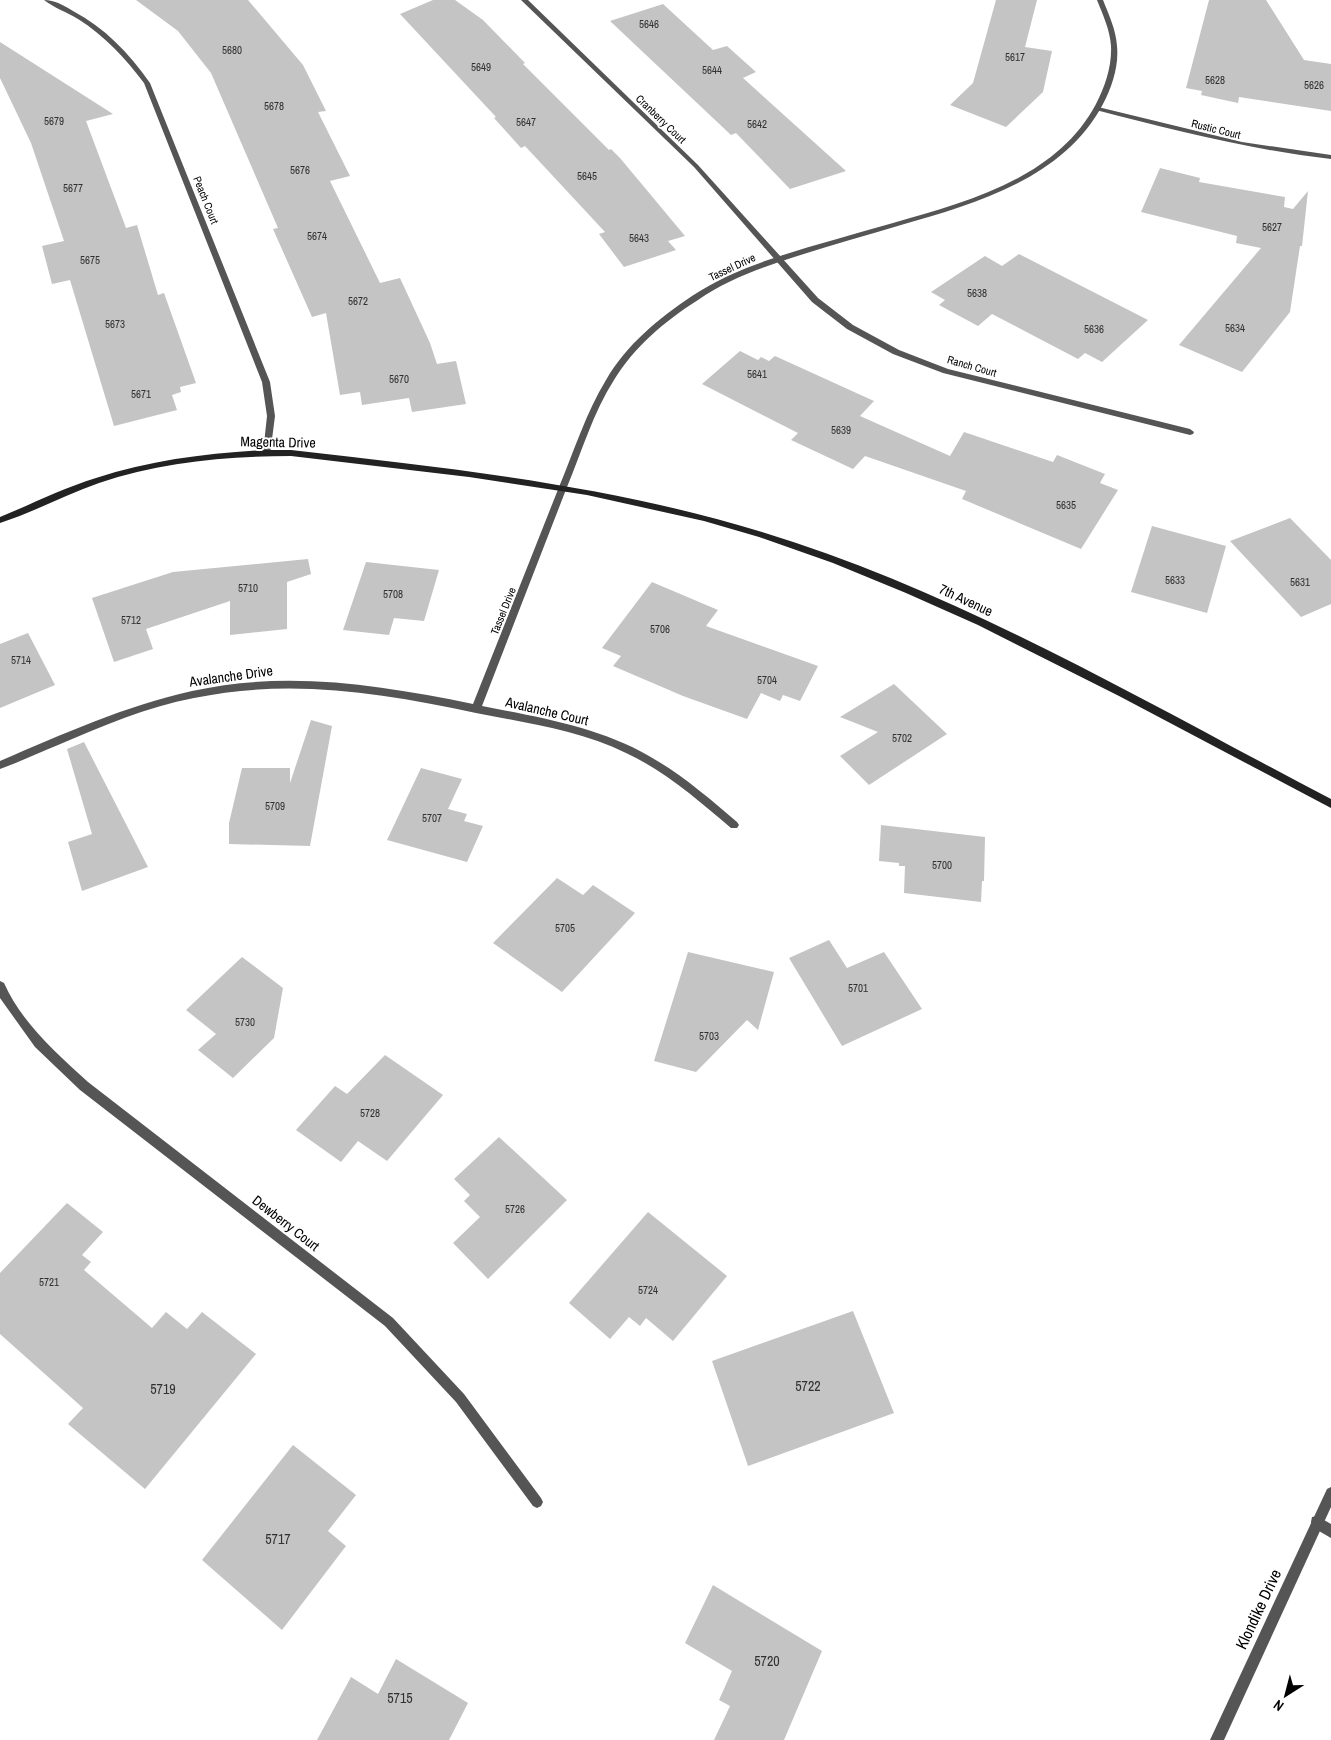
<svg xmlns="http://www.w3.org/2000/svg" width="1331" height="1740" font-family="'Archivo Narrow',sans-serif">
  <rect width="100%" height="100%" fill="#fff"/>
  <g fill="#c4c4c4">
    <path d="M136 0H248L303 65 326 111 318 112 350 176 330 181 380 283 400 278 430 343 437 364 456 361 466 404 412 412 409 398 362 405 360 392 340 395 326 313 312 317 273 229 278 228 211 73 178 31Z"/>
    <path d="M433 0H455L483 20 525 63 523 64 609 150 611 149 620 158 685 236 668 241 676 250 624 267 599 234 605 232 525 146 521 148 494 118 496 117 400 14Z"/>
    <path d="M996 0H1037L1025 47 1052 51 1043 92 1006 127 950 105 973 83Z"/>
    <path d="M1209 0H1266L1304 60 1331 64V111L1239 97 1238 103 1201 95 1202 91 1186 88Z"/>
    <path d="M663 4 713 50 727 46 756 72 743 78 846 171 790 189 736 133 731 135 610 21Z"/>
    <path d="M0 42 113 114 86 121 126 228 137 225 158 295 164 293 196 383 180 387 181 392 172 395 177 410 114 426 70 280 52 284 42 246 64 241 31 143 0 78Z"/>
    <path d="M1160 168 1200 178 1199 182 1285 197 1284 207 1293 209 1308 191 1302 246H1300L1290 312 1242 372 1179 345 1261 248 1236 243 1237 236 1141 212Z"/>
    <path d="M1019 254 1148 320 1102 362 1085 353 1078 359 992 314 978 326 939 305 945 300 931 292 985 256 1002 266Z"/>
    <path d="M740 351 758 360 761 357 769 361 775 356 874 401 860 416 950 456 964 432 1053 462 1057 455 1105 474 1100 483 1118 490 1081 549 962 499 966 491 865 456 853 469 791 440 798 433 702 384Z"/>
    <path d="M1290 518 1331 560V604L1301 617 1230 541Z"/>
    <path d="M1152 526 1226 546 1207 613 1131 592Z"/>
    <path d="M308 559 311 574 287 582V629L230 635V601L146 629 153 649 114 662 92 598 173 572Z"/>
    <path d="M366 562 439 570 424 621 394 618 389 635 343 630Z"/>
    <path d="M652 582 718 610 706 626 818 666 800 701 783 695 780 701 761 693 747 719 683 696 613 666 621 656 602 648Z"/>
    <path d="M28 633 55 685 0 708V644Z"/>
    <path d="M894 684 947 734 869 785 840 756 878 732 840 717Z"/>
    <path d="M311 720 332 726 310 846 229 844V823L242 768H290V783Z"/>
    <path d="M84 742 148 867 82 891 68 842 92 834 67 749Z"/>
    <path d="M421 768 462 779 448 809 467 814 464 821 483 826 467 862 387 840Z"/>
    <path d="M881 825 985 837 984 881H982L981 902 904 893 905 866H899V863L879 861Z"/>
    <path d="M557 878 583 895 593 885 635 913 562 992 493 943Z"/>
    <path d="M829 940 847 968 884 952 922 1009 842 1046 789 958Z"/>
    <path d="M688 952 774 972 758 1030 747 1020 696 1072 654 1061Z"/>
    <path d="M242 957 283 988 274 1038 233 1078 198 1050 216 1034 186 1010Z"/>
    <path d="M385 1055 443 1095 387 1161 358 1141 341 1162 296 1130 335 1086 347 1094Z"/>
    <path d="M499 1137 567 1200 488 1279 453 1243 480 1217 464 1201 470 1195 454 1179Z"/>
    <path d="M67 1203 103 1232 82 1255 91 1262 84 1270 152 1328 166 1312 187 1329 202 1312 256 1354 145 1489 68 1424 83 1408 0 1334V1273Z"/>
    <path d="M648 1212 727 1276 673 1341 646 1318 640 1326 629 1317 610 1339 569 1303Z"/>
    <path d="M853 1311 894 1413 748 1466 712 1361Z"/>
    <path d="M293 1445 356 1495 328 1531 346 1546 282 1630 202 1560Z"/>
    <path d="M713 1585 822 1651 784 1740H714L730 1706 719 1700 732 1671 685 1643Z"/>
    <path d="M396 1659 468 1703 449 1740H317L351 1677 378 1694Z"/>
  </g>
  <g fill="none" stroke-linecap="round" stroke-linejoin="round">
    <g fill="#555" fill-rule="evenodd">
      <path d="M44 0C55 0 63 5 73 11 105 28 129 53 150 83L270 382 275 416 270 455 267 456 263 453 267 416 262 382 144 83C125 58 105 36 78 19 67 12 54 8 44 0Z"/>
      <path d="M521 0H528L698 165 818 298 853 325 899 350 948 369 1190 429 1194 432 1193 434 1190 435 943 373 893 354 847 329 812 302 694 167Z"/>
      <path d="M1098 107 1242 142 1331 155V159C1251 150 1174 130 1096 110L1095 109Z"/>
      <path d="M563 484 567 487 482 706C538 717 599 727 649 756 681 774 709 798 737 822L739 825 737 828H731C698 800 665 771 626 753 579 730 526 723 476 713 381 693 291 678 194 698 147 707 102 726 58 745 38 753 20 762 0 769V761C63 734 125 706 192 691 286 670 380 685 473 704L559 487Z"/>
      <path d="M0 981 4 983C22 1023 56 1053 88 1082L393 1318 464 1394 541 1498 543 1502 541 1506 537 1508 533 1506 456 1402 385 1326 80 1090 35 1047 0 998Z"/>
      <path d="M1317 1516 1331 1524V1538L1312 1527 1311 1522 1312 1517Z"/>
    </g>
    <g fill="#555" fill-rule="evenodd">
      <path d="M1097 0H1103C1109 15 1116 30 1117 46 1119 66 1112 87 1103 104 1064 178 976 204 901 225 861 237 821 248 782 261 752 271 724 282 698 300 665 321 634 347 614 380 593 413 582 451 567 487L566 489H560L559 487C574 451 586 413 606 380 626 345 659 318 692 296 719 278 749 266 780 256 817 244 855 234 893 223 967 202 1057 178 1096 104 1105 87 1112 66 1111 46 1110 30 1103 15 1097 0Z"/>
      <path d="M1331 1487V1507L1224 1740H1210L1327 1489Z"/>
    </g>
    <path fill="#222" fill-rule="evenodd" d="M266 450H291C450 468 609 485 762 532 962 593 1147 703 1331 799V808L1119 696 978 625 906 593 833 563 759 537 704 521 587 495 469 477 291 456C227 456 160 462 99 483 65 495 34 512 0 523V517C32 504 63 488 96 478 151 460 209 453 266 450Z"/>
  </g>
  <g text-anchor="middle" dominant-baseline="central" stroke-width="4" stroke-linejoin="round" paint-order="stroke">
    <g font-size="11" fill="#313131">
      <text x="649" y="24">5646</text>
      <text x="232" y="50">5680</text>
      <text x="1015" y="57">5617</text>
      <text x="481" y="67">5649</text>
      <text x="712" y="70">5644</text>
      <text x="1215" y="80">5628</text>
      <text x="1314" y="85">5626</text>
      <text x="274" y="106">5678</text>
      <text x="54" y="121">5679</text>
      <text x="526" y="122">5647</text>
      <text x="757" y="124">5642</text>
      <text x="300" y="170">5676</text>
      <text x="587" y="176">5645</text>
      <text x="73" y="188">5677</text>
      <text x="1272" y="227">5627</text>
      <text x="317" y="236">5674</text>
      <text x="639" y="238">5643</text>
      <text x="90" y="260">5675</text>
      <text x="977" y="293">5638</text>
      <text x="358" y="301">5672</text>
      <text x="115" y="324">5673</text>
      <text x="1235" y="328">5634</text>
      <text x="1094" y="329">5636</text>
      <text x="757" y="374">5641</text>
      <text x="399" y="379">5670</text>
      <text x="141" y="394">5671</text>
      <text x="841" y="430">5639</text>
      <text x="1066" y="505">5635</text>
      <text x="1175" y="580">5633</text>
      <text x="1300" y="582">5631</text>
      <text x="248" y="588">5710</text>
      <text x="393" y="594">5708</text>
      <text x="131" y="620">5712</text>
      <text x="660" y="629">5706</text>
      <text x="21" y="660">5714</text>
      <text x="767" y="680">5704</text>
      <text x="902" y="738">5702</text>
      <text x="275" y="806">5709</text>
      <text x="432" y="818">5707</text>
      <text x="942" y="865">5700</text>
      <text x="565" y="928">5705</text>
      <text x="858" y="988">5701</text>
      <text x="245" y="1022">5730</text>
      <text x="709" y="1036">5703</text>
      <text x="370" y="1113">5728</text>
      <text x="515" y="1209">5726</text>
      <text x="49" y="1282">5721</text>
      <text x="648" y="1290">5724</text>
    </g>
    <g font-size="11" fill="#000" stroke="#fff">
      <text transform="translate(661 119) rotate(44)">Cranberry Court</text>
      <text transform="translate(1216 129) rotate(14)">Rustic Court</text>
      <text transform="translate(206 200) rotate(68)">Peach Court</text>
      <text transform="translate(732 267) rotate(-25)">Tassel Drive</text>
      <text transform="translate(972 366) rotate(16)">Ranch Court</text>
      <text transform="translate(503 611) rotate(-68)">Tassel Drive</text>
    </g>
    <g font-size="14" fill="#000" stroke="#fff">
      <text transform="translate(278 442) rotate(1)">Magenta Drive</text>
      <text transform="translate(966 600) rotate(25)">7th Avenue</text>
      <text transform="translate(231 676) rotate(-8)">Avalanche Drive</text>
      <text transform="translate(547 711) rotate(13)">Avalanche Court</text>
      <text transform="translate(286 1223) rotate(38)">Dewberry Court</text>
    </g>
    <g font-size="14" fill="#313131">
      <text x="808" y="1386">5722</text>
      <text x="163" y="1389">5719</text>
      <text x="278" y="1539">5717</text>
      <text x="767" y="1661">5720</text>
      <text x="400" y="1698">5715</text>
    </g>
    <g font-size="16" fill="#000" stroke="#fff">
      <text transform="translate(1258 1609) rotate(-65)">Klondike Drive</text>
    </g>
  </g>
  <g transform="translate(1286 1695) rotate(216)" stroke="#ffffff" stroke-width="4" paint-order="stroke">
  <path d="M0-4L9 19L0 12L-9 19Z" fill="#000000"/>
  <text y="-8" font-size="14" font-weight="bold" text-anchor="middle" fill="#000000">N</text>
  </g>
</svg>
